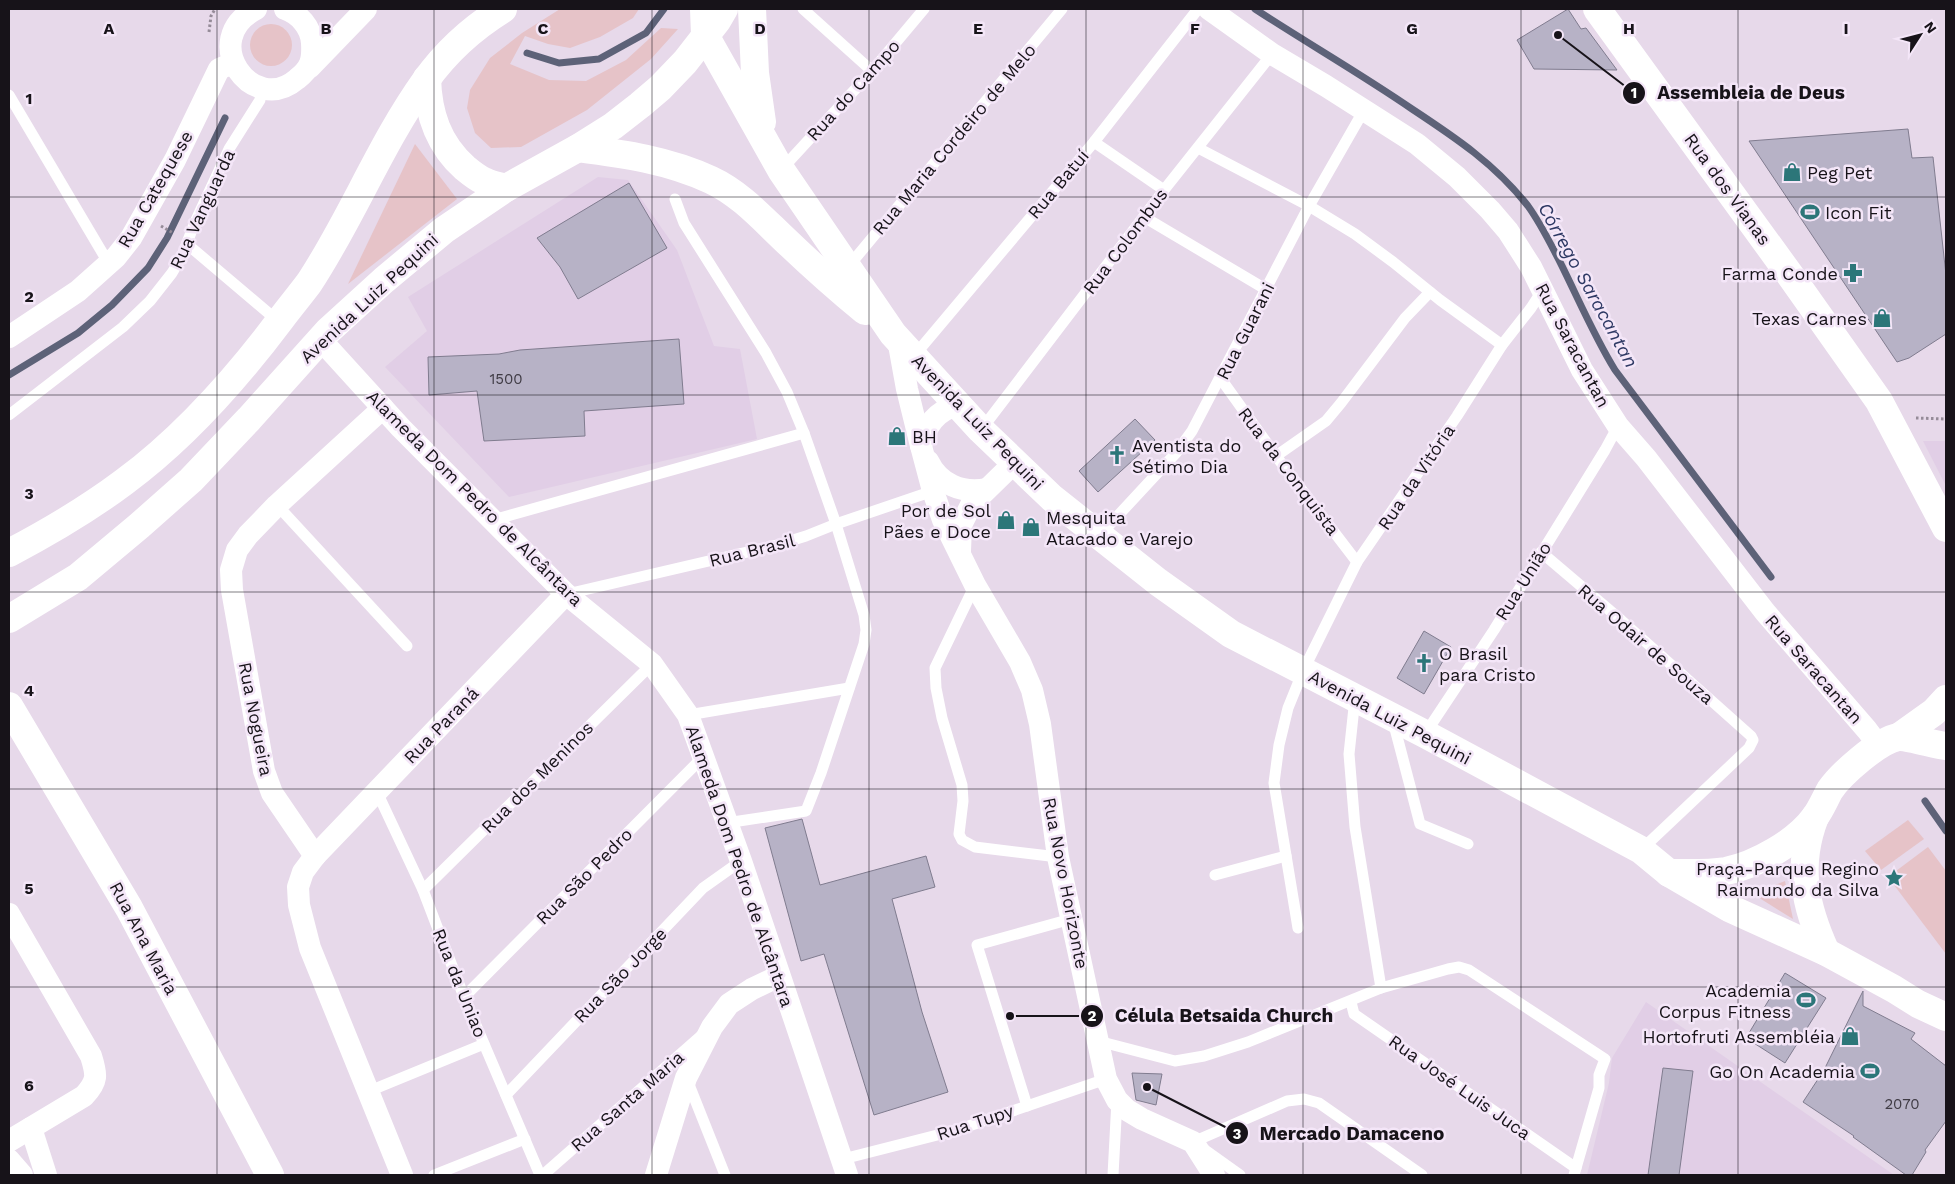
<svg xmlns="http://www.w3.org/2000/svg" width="1955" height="1184" font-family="'Work Sans',sans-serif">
  <rect width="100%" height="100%" fill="#e7d9ea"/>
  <g fill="#e1cee6">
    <path d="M598 177 628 180 677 250 714 346 740 349 757 439 509 497 385 367 427 331 408 297Z"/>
    <path d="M1923 441H1946V486Z"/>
    <path d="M1646 1002 1894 1175H1587L1609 1083 1612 1058Z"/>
  </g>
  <g fill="#e6c3c8">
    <path d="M560 9H639L633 18 600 37 570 48 548 44 525 36 510 64 549 80 586 81 626 60 661 28 678 29 651 59 587 110 521 147 491 148 475 133 467 108 470 90 490 58 522 33Z"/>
    <circle cx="271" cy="45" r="21"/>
    <path d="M415 144 457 199 348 284Z"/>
    <path d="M1908 820 1924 839 1881 870 1865 851Z"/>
    <path d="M1928 847 1946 871V954L1888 877Z"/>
    <path d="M1785 881 1793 919 1753 894Z"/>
  </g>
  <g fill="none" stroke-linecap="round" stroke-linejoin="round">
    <g stroke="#5d6278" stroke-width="7">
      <path d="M1255 9C1307 43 1361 74 1412 109 1456 138 1495 164 1528 206 1541 224 1550 243 1560 262 1578 298 1594 336 1615 370L1771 577"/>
      <path d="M527 53 559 63 599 59 646 33 664 9"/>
      <path d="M9 375 78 333 112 305 148 268 167 238 225 118"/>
      <path d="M1925 801 1946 831"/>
    </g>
  </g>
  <g fill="#b7b2c6" stroke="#807c8f">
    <path d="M1568 9 1581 29 1586 28 1617 70 1534 69 1517 40Z"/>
    <path d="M1908 129 1912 158 1933 157 1946 275V334L1909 358 1897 362 1749 141Z"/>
    <path d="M629 183 667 248 578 299 560 267 537 238Z"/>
    <path d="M679 339 684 404 584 411 585 436 484 441 477 391 429 395 428 357 499 354 520 350Z"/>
    <path d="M1135 419 1155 440 1098 492 1079 471Z"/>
    <path d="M1424 631 1451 647 1424 694 1397 678Z"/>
    <path d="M802 819 820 885 926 856 935 887 892 899 922 1012 948 1092 874 1115 824 954 801 961 765 828Z"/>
    <path d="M1785 973 1826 998 1785 1063 1746 1038Z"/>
    <path d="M1863 991V1006L1915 1033 1911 1039 1946 1066V1121L1925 1150 1926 1152 1912 1175H1906L1853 1137 1854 1136 1803 1102 1824 1070Z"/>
    <path d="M1663 1068 1693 1071 1679 1175H1648Z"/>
    <path d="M1132 1073 1162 1074 1156 1105 1136 1100Z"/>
  </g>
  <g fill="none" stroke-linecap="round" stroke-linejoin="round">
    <g stroke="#958b98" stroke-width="3" stroke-dasharray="2.5 2.5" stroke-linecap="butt">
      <path d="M209 32 211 16 215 9"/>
      <path d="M161 226 173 233"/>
      <path d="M1916 418 1946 419"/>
    </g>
    <g stroke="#fff" stroke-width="11">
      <path d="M803 9 872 71"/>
      <path d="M9 95 109 264"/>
      <path d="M1094 142 1164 190"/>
      <path d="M1198 148 1309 206 1355 234 1393 262 1440 300 1502 345"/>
      <path d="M781 170 872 71 924 9"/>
      <path d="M675 199 684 223 766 353 787 392 804 433 836 524 864 615 866 630 864 644 821 773 806 811 726 823"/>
      <path d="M1144 217 1267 290"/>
      <path d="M187 244 279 322"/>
      <path d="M848 267 1062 9"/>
      <path d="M914 356 1094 142 1198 9"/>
      <path d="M1221 379 1279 460 1357 562"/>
      <path d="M9 415 123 327 150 301 172 273 182 256 195 222 229 149 260 100 261 91 265 88"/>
      <path d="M981 430 1164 190 1272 54"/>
      <path d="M1276 456 1326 421 1341 403 1405 318 1430 292"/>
      <path d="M277 505 407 646"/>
      <path d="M493 522 500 518 804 433"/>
      <path d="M1100 535 1176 453 1192 431 1309 206 1364 110"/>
      <path d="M1541 552 1621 620 1751 736 1753 740 1749 748 1641 850"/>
      <path d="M975 585 935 668 936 688 942 718 962 785 963 801 959 834 962 840 975 847 1058 857"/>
      <path d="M567 594 777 545 806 536 836 524 933 491"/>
      <path d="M1355 698 1349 754 1355 827 1381 988"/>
      <path d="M688 715 849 688"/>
      <path d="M1393 721 1420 824 1468 844"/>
      <path d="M1425 734 1494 630 1605 450 1618 426"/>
      <path d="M377 792 423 890 464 997 540 1175"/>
      <path d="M1215 875 1286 856"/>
      <path d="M423 890 652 664"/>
      <path d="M1298 928 1274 783 1279 745 1288 708 1303 671 1357 562 1457 416 1502 345 1531 308 1542 291"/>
      <path d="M464 997 704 756"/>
      <path d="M1351 1002 1354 1014 1576 1168"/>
      <path d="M1098 1041 1175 1061 1204 1056 1248 1042 1381 988 1448 969 1459 967 1469 970 1605 1059 1599 1075V1088L1574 1175"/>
      <path d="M688 1082 725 1175"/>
      <path d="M367 1092 484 1044"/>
      <path d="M506 1095 703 888 741 861"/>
      <path d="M1027 1106 977 945 1071 919"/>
      <path d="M1193 1142 1287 1101 1304 1099 1319 1103 1422 1175"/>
      <path d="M1205 1150 1240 1175"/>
      <path d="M843 1159 957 1130 1106 1079"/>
      <path d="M434 1175 525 1139"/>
      <path d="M543 1175 701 1036"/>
      <path d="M1113 1175 1117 1100"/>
    </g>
    <g stroke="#fff" stroke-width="22">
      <path d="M256 9C197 40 253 117 297 79 311 68 313 60 312 43 311 27 299 14 285 9"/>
      <path d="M1209 9 1272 54 1326 86 1417 144 1457 177 1490 210 1508 231 1531 267 1582 370 1618 426 1646 458 1765 612 1867 730 1879 746"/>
      <path d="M310 67 366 9"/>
      <path d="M9 337 78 291 116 257 131 238 175 160 219 69 233 63"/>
      <path d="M320 339 401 428 566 594 652 664 688 715 741 861 847 1175"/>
      <path d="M898 339 907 389 921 446 933 491 943 520 975 585 1020 662 1032 690 1040 724 1058 857 1106 1079 1117 1100 1127 1110 1142 1119 1193 1142 1214 1175"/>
      <path d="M921 446C926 425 936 411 958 405"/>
      <path d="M928 461C939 484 962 494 987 489"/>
      <path d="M960 551 961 525 971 505 1014 463"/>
      <path d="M315 856 272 793 264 771 232 590 231 570 237 550 248 535 277 505 383 408"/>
      <path d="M9 914 91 1056C97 1075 98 1081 84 1096L9 1141"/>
      <path d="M31 1128 46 1175"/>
      <path d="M9 1160 22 1175"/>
      <path d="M402 1175 310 948 299 905 298 887 303 872 315 856 566 594"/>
      <path d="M656 1175 686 1078 712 1027 729 1004 752 989 779 976"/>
    </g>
    <g stroke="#fff" stroke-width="28">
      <path d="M1597 9 1790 275 1879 401 1946 528"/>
      <path d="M9 706 129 908 270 1175"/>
      <path d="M1899 737 1934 712 1946 699"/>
    </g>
    <g stroke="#fff" stroke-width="28">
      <path d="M704 9 705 35 781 170 893 334 981 430 1052 498 1158 582 1231 634 1425 734 1641 850 1669 873 1729 908 1826 952 1894 989 1918 1004 1946 1017"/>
      <path d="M752 9 755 73 762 122"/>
      <path d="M427 78C428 114 438 144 465 168 471 173 477 178 484 181 491 185 499 186 506 188"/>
      <path d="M578 148C624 154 668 160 711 180 739 193 761 217 782 237 809 263 837 288 865 311"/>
      <path d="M9 553C49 532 88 509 124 482 185 437 236 379 281 319 290 307 300 295 309 283 352 218 380 144 426 80 446 52 474 27 503 9"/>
      <path d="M9 619 78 577 139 526 191 480 249 419 328 331 384 280 444 230 506 188 578 148 613 126 640 105 660 88 685 62 717 21 724 9"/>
      <path d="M1815 817C1796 866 1805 906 1826 952"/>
      <path d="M1669 873C1687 873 1707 874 1726 871 1756 865 1797 842 1815 817 1821 809 1825 799 1830 790 1841 774 1878 741 1898 737 1906 736 1936 745 1946 746"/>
    </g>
  </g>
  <path fill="none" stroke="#171319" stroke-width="1" stroke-opacity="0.55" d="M217 9V1175M434 9V1175M652 9V1175M869 9V1175M1086 9V1175M1303 9V1175M1521 9V1175M1738 9V1175M9 197H1946M9 395H1946M9 592H1946M9 789H1946M9 987H1946"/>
  <defs>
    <g id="shop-bare" transform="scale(1.5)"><path d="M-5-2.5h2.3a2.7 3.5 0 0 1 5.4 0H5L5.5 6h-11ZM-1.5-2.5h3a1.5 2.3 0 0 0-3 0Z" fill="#2c7679" stroke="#f4e6f8" stroke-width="2.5" paint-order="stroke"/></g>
    <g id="stadium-bare" transform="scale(1.5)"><path d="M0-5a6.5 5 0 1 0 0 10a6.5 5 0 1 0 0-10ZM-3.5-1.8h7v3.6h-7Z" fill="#2c7679" stroke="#f4e6f8" stroke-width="2.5" paint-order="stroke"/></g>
    <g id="pharmacy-bare" transform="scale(1.5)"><path d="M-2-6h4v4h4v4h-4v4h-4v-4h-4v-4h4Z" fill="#2c7679" stroke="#f4e6f8" stroke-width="2.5" paint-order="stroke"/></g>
    <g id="church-bare" transform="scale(1.5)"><path d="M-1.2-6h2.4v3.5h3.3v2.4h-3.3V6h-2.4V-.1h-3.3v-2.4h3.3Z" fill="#2c7679" stroke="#f4e6f8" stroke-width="2.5" paint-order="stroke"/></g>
    <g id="sight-bare" transform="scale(1.5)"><path d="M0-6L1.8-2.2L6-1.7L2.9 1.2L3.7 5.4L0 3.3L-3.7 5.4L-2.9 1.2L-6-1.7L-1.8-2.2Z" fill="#2c7679" stroke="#f4e6f8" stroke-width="2.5" paint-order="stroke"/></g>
  </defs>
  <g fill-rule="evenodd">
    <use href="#shop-bare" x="1792" y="172"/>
    <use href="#stadium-bare" x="1810" y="212"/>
    <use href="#pharmacy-bare" x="1853" y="273"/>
    <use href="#shop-bare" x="1882" y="318"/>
    <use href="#shop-bare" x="897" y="436"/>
    <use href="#church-bare" x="1117" y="455"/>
    <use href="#shop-bare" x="1006" y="520"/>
    <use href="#shop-bare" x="1031" y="527"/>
    <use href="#church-bare" x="1424" y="663"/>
    <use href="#sight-bare" x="1894" y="878"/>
    <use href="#stadium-bare" x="1806" y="1000"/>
    <use href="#shop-bare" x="1850" y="1036"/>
    <use href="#stadium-bare" x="1870" y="1071"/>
  </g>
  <g text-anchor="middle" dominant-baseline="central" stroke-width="5" stroke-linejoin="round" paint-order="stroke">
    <g font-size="15" fill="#3f3b44">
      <text x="506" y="379">1500</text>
      <text x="1902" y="1104">2070</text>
    </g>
    <g font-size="18" fill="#171319" stroke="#f4e6f8">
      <text transform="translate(853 90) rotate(-48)">Rua do Campo</text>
      <text transform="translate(954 139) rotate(-50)">Rua Maria Cordeiro de Melo</text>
      <text transform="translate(1058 184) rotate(-50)">Rua Batuí</text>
      <text transform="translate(155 189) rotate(-60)">Rua Catequese</text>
      <text transform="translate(1728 189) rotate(54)">Rua dos Vianas</text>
      <text transform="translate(202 209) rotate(-65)">Rua Vanguarda</text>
      <text transform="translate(1125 241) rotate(-53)">Rua Colombus</text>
      <text transform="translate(369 298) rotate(-43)">Avenida Luiz Pequini</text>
      <text transform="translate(1245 331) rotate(-63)">Rua Guarani</text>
      <text transform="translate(1573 345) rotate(62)">Rua Saracantan</text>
      <text transform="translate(978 422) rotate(46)">Avenida Luiz Pequini</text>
      <text transform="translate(1289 471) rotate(53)">Rua da Conquista</text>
      <text transform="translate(1416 477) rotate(-56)">Rua da Vitória</text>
      <text transform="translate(475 498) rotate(45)">Alameda Dom Pedro de Alcântara</text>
      <text transform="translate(752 550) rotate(-14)">Rua Brasil</text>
      <text transform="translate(1523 581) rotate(-58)">Rua União</text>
      <text transform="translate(1646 644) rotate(41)">Rua Odair de Souza</text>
      <text transform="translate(1814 669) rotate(49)">Rua Saracantan</text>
      <text transform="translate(1390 717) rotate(28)">Avenida Luiz Pequini</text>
      <text transform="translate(256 719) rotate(79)">Rua Nogueira</text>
      <text transform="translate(441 725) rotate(-46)">Rua Paraná</text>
      <text transform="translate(537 777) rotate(-45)">Rua dos Meninos</text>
      <text transform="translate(740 866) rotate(71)">Alameda Dom Pedro de Alcântara</text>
      <text transform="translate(584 876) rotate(-45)">Rua São Pedro</text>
      <text transform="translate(1066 883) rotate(79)">Rua Novo Horizonte</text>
      <text transform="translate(144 938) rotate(62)">Rua Ana Maria</text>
      <text transform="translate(620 975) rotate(-46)">Rua São Jorge</text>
      <text transform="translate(460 983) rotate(68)">Rua da Uniao</text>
      <text transform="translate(1460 1087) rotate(35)">Rua José Luis Juca</text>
      <text transform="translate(627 1101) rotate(-41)">Rua Santa Maria</text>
      <text transform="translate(975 1122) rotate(-18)">Rua Tupy</text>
    </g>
    <g font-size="18" fill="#171319" stroke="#f4e6f8" text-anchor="end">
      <text x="1807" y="172" text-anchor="start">Peg Pet</text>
      <text x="1825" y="212" text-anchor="start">Icon Fit</text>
      <text x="1838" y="273">Farma Conde</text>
      <text x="1867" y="318">Texas Carnes</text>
      <text x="912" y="436" text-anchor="start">BH</text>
      <text x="1132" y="445" text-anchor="start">Aventista do<tspan x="1132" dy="21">Sétimo Dia</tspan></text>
      <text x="991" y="510">Por de Sol<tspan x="991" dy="21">Pães e Doce</tspan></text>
      <text x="1046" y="517" text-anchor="start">Mesquita<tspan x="1046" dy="21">Atacado e Varejo</tspan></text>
      <text x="1439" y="653" text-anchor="start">O Brasil<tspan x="1439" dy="21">para Cristo</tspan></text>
      <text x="1879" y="868">Praça-Parque Regino<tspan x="1879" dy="21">Raimundo da Silva</tspan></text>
      <text x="1791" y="990">Academia<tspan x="1791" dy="21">Corpus Fitness</tspan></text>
      <text x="1835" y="1036">Hortofruti Assembléia</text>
      <text x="1855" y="1071">Go On Academia</text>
    </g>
    <g font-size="19" font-style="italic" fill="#2e3964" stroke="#f4e6f8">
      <text transform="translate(1588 285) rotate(61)">Córrego Saracantan</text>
    </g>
  </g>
  <g font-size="16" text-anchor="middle" font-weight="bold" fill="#171319" stroke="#f4e6f8" stroke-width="5" stroke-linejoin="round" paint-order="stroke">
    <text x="109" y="34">A</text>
    <text x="326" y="34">B</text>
    <text x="543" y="34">C</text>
    <text x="760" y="34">D</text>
    <text x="978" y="34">E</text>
    <text x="1195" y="34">F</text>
    <text x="1412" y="34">G</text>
    <text x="1629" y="34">H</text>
    <text x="1846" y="34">I</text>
    <text x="29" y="104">1</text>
    <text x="29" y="302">2</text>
    <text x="29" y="499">3</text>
    <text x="29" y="696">4</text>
    <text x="29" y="894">5</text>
    <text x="29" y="1091">6</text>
  </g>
  <path fill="none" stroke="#171319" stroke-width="2" d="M1558 35L1634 93M1010 1016L1092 1016M1147 1087L1237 1133"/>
  <g fill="#171319" stroke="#f4e6f8" stroke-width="2">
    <circle cx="1558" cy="35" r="5"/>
    <circle cx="1010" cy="1016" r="5"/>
    <circle cx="1147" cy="1087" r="5"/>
    <circle cx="1634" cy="93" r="12"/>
    <circle cx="1092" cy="1016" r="12"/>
    <circle cx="1237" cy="1133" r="12"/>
  </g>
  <g font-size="15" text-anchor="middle" font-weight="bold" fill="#fff">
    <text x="1634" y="98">1</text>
    <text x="1092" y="1021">2</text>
    <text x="1237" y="1139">3</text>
  </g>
  <g font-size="19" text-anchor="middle" font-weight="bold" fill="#171319" stroke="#f4e6f8" stroke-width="5" stroke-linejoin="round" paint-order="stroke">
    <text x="1751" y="99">Assembleia de Deus</text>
    <text x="1224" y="1022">Célula Betsaida Church</text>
    <text x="1352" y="1140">Mercado Damaceno</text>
  </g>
  <rect width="1955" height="1184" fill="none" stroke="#171319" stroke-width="20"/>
  <g transform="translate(1920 35) rotate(54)" stroke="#f4e6f8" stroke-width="4" paint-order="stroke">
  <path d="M0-4L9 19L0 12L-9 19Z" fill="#171319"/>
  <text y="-8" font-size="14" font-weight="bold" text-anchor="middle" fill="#171319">N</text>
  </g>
</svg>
